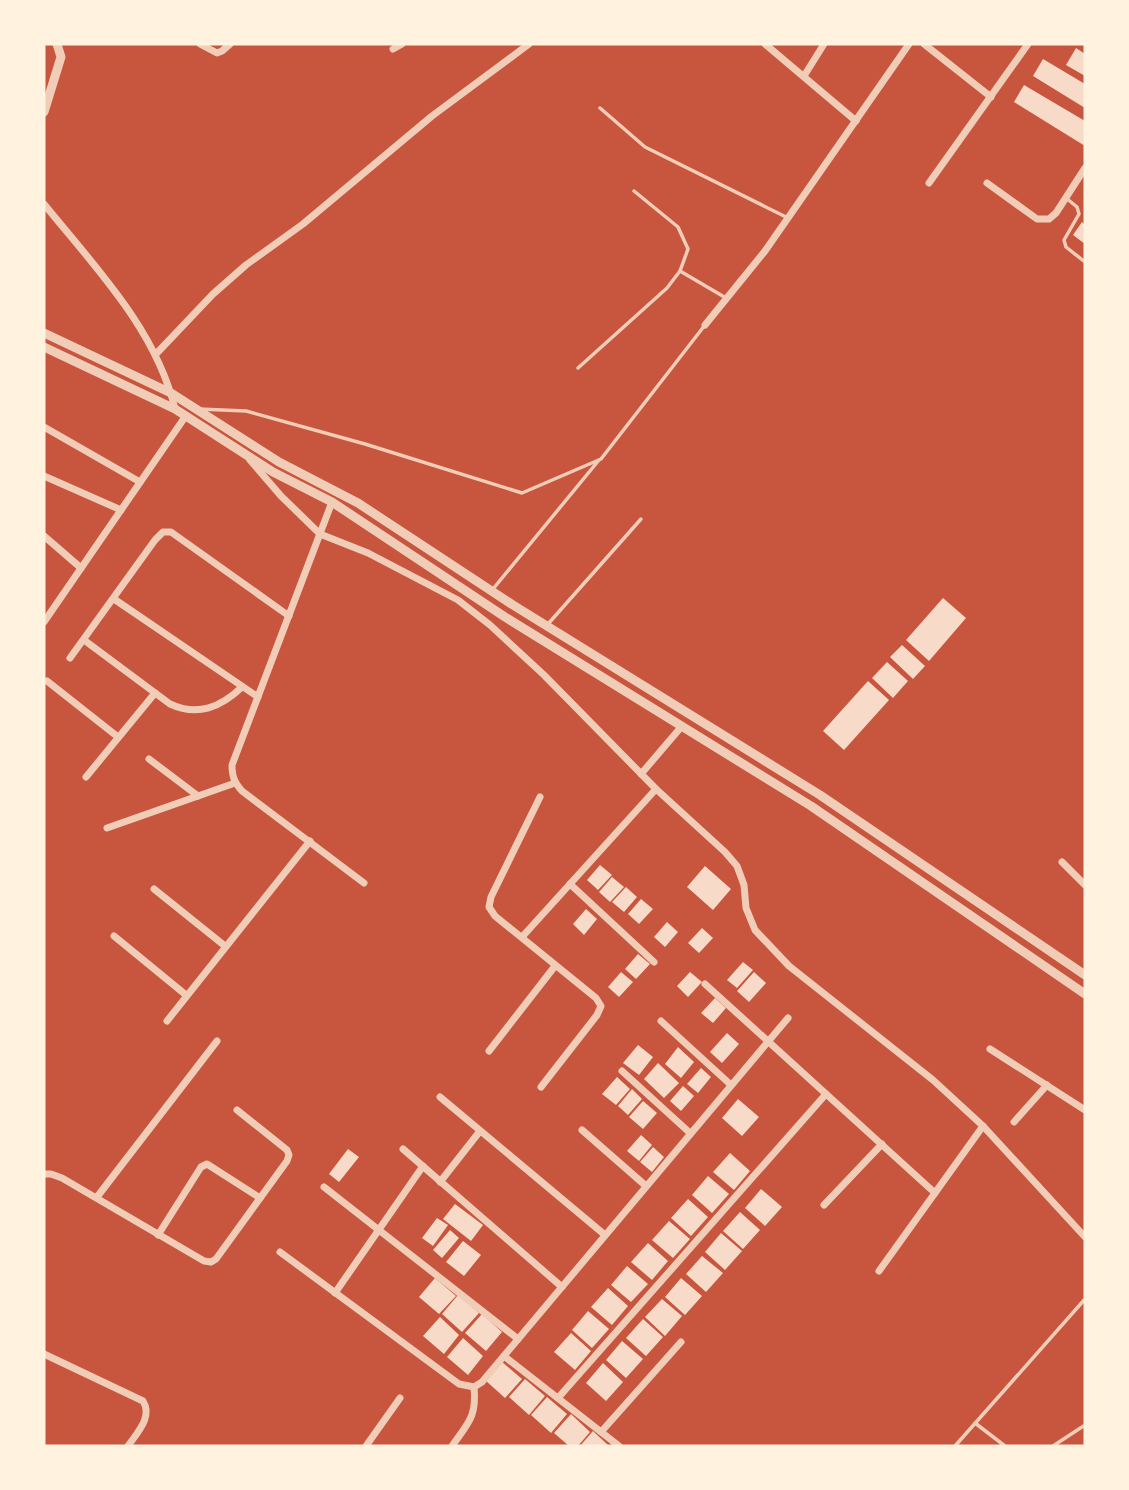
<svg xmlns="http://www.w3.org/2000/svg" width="1129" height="1490" font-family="'Sofia Sans Condensed',sans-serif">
  <rect width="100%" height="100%" fill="#c8553d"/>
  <g fill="#f7dbc8">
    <path d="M1076 48 1085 54V76L1066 65Z"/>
    <path d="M1043 59 1085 84V108L1033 76Z"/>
    <path d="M1024 85 1085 121V146L1014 102Z"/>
    <path d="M1082 222 1085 225V244L1073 235Z"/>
    <path d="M943 598 966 618 929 661 906 640Z"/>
    <path d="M902 645 925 666 913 679 890 657Z"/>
    <path d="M887 662 908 681 893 698 872 678Z"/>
    <path d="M868 681 889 700 844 750 823 731Z"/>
    <path d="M600 865 612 875 598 890 587 880Z"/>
    <path d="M705 866 731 889 713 910 687 887Z"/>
    <path d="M612 877 624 887 610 902 599 892Z"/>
    <path d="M626 887 637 897 624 912 612 902Z"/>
    <path d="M641 899 653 909 639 924 628 914Z"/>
    <path d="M586 909 597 919 584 935 573 924Z"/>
    <path d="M667 922 678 932 665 947 654 937Z"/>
    <path d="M702 928 713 938 699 953 688 943Z"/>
    <path d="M638 954 650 964 636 979 625 969Z"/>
    <path d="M743 962 753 970 737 988 727 980Z"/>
    <path d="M621 972 633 982 619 997 608 987Z"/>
    <path d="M690 972 702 982 688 997 677 986Z"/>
    <path d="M754 972 766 983 749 1002 737 991Z"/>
    <path d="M715 998 726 1008 713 1023 701 1013Z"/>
    <path d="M727 1033 739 1044 722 1063 710 1052Z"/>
    <path d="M638 1045 653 1057 639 1075 623 1063Z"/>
    <path d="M678 1047 694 1062 681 1078 665 1064Z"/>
    <path d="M658 1063 679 1083 664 1098 644 1079Z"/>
    <path d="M701 1068 711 1077 698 1093 687 1084Z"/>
    <path d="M617 1077 630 1089 616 1105 602 1094Z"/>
    <path d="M683 1086 694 1096 681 1111 670 1101Z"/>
    <path d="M632 1089 642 1099 628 1115 618 1106Z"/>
    <path d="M738 1099 759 1117 742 1136 722 1118Z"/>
    <path d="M643 1101 657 1113 643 1129 629 1117Z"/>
    <path d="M641 1135 652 1145 639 1161 627 1151Z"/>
    <path d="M653 1147 664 1157 652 1172 640 1162Z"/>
    <path d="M348 1149 359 1157 339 1182 329 1174Z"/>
    <path d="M730 1153 750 1171 734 1190 713 1172Z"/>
    <path d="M708 1176 729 1194 712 1213 692 1195Z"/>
    <path d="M761 1189 782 1207 765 1226 745 1208Z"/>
    <path d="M688 1199 708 1217 691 1236 671 1218Z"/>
    <path d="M455 1204 483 1225 471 1241 443 1219Z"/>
    <path d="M740 1212 760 1230 743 1249 723 1231Z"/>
    <path d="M437 1218 448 1225 433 1246 422 1238Z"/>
    <path d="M669 1221 690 1239 673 1258 652 1240Z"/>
    <path d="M450 1230 459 1238 442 1258 433 1250Z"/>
    <path d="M721 1233 742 1251 725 1270 705 1252Z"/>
    <path d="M463 1241 481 1255 464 1276 446 1262Z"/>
    <path d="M648 1243 668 1261 652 1280 631 1262Z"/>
    <path d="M702 1256 723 1273 706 1292 686 1274Z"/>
    <path d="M627 1266 648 1284 631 1302 611 1285Z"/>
    <path d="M435 1278 456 1296 439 1314 419 1297Z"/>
    <path d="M681 1278 702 1296 685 1315 665 1297Z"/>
    <path d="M608 1288 628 1306 612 1325 591 1307Z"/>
    <path d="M458 1295 479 1313 462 1332 442 1314Z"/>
    <path d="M662 1299 682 1316 665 1336 645 1317Z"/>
    <path d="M588 1311 609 1329 592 1348 572 1330Z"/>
    <path d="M482 1314 502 1332 486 1351 465 1333Z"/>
    <path d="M440 1317 459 1335 444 1354 423 1336Z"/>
    <path d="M643 1319 663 1337 646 1356 626 1338Z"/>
    <path d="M571 1333 591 1351 575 1370 554 1352Z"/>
    <path d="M463 1338 483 1356 468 1375 447 1357Z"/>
    <path d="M622 1341 643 1359 626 1378 606 1360Z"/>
    <path d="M502 1362 522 1379 505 1398 485 1380Z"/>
    <path d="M603 1363 623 1382 606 1401 586 1383Z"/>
    <path d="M525 1379 545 1396 529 1415 509 1397Z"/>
    <path d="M547 1397 567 1414 551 1433 531 1415Z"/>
    <path d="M571 1414 590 1432 578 1446H569L554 1433Z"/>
    <path d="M593 1431 609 1446H580Z"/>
  </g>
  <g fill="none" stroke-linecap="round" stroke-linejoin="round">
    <g stroke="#f1ccb7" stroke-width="3.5">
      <path d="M600 108 645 147 786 217"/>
      <path d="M1066 198 1077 207 1079 214 1064 240 1066 247 1085 262"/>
      <path d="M680 271 726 298"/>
      <path d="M578 368 667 288 680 271 688 249 678 227 634 191"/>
      <path d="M199 409 246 411 365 444 522 493 601 459 705 325"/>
      <path d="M493 589 599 460"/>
      <path d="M548 624 641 519"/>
      <path d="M975 1423 1005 1446"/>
      <path d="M955 1446 1085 1299"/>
      <path d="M1053 1446 1085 1425"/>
    </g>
    <g stroke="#f1ccb7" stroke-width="7">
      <path d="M200 44 217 53 222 51 230 44"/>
      <path d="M765 44 856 121"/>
      <path d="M924 44 991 97"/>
      <path d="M393 49 402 44"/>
      <path d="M804 76 824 44"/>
      <path d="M929 183 1028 44"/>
      <path d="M987 183 1037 219H1049L1056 213 1085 168"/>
      <path d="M44 204C94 266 156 329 175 409"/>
      <path d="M705 325 765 251 909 44"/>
      <path d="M156 354 213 294 246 265 303 224 432 116 529 44"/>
      <path d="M44 427 140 482"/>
      <path d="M250 460 281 496 320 534 368 553 458 600 490 625 544 675 656 789 725 852 737 866 744 885 746 908 755 930 789 966 933 1080 983 1126 1085 1237"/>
      <path d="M44 476 121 510"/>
      <path d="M332 502 232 765C232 776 234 782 242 791L364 883"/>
      <path d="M44 536 81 568"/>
      <path d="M114 599 258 697"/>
      <path d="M44 622 185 417"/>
      <path d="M84 640 170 704C198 717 221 707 242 687"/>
      <path d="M70 658 155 540 163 532H171L289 616"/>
      <path d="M47 681 118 737"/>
      <path d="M149 759 198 796"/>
      <path d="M641 774 682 726"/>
      <path d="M86 777 155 693"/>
      <path d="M540 797 491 897 489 907 495 916 596 998 601 1006 597 1015 541 1087"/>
      <path d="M107 828 235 783"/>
      <path d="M1062 862 1085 885"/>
      <path d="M570 884 654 962"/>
      <path d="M154 889 225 946"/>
      <path d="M114 936 186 995"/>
      <path d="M522 937 656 789"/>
      <path d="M705 984 935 1193"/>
      <path d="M167 1021 310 841"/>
      <path d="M661 1021 731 1085"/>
      <path d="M990 1049 1085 1110"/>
      <path d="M489 1051 555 966"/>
      <path d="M622 1071 690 1133"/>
      <path d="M440 1097 605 1235"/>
      <path d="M1014 1122 1047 1085"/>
      <path d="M582 1130 646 1186"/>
      <path d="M403 1149 562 1287"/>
      <path d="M44 1174H51L62 1178 204 1261 211 1262 216 1259 287 1161 289 1155 287 1150 237 1110"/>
      <path d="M440 1182 480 1131"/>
      <path d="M324 1187 518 1339"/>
      <path d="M97 1197 217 1041"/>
      <path d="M824 1205 882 1144"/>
      <path d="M158 1235 201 1167 207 1164 260 1198"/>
      <path d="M280 1252 459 1384 474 1387 482 1382 788 1018"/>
      <path d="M879 1271 983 1126"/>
      <path d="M335 1293 423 1166"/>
      <path d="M44 1354 143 1401C153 1417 137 1433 128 1446"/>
      <path d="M504 1356 619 1446"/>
      <path d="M558 1398 826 1094"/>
      <path d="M601 1432 681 1342"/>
      <path d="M366 1446 400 1398"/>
      <path d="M452 1446C468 1423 477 1417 474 1387"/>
    </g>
    <g stroke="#f1ccb7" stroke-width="9">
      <path d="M44 112 61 57 57 44"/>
      <path d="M44 333 171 393 279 462 358 503 513 605 820 795 1085 975"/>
      <path d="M44 347 175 409 273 472 332 502 505 617 811 806 1085 994"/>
    </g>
  </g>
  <rect width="1129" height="1490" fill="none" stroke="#fff3e0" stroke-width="91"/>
</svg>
